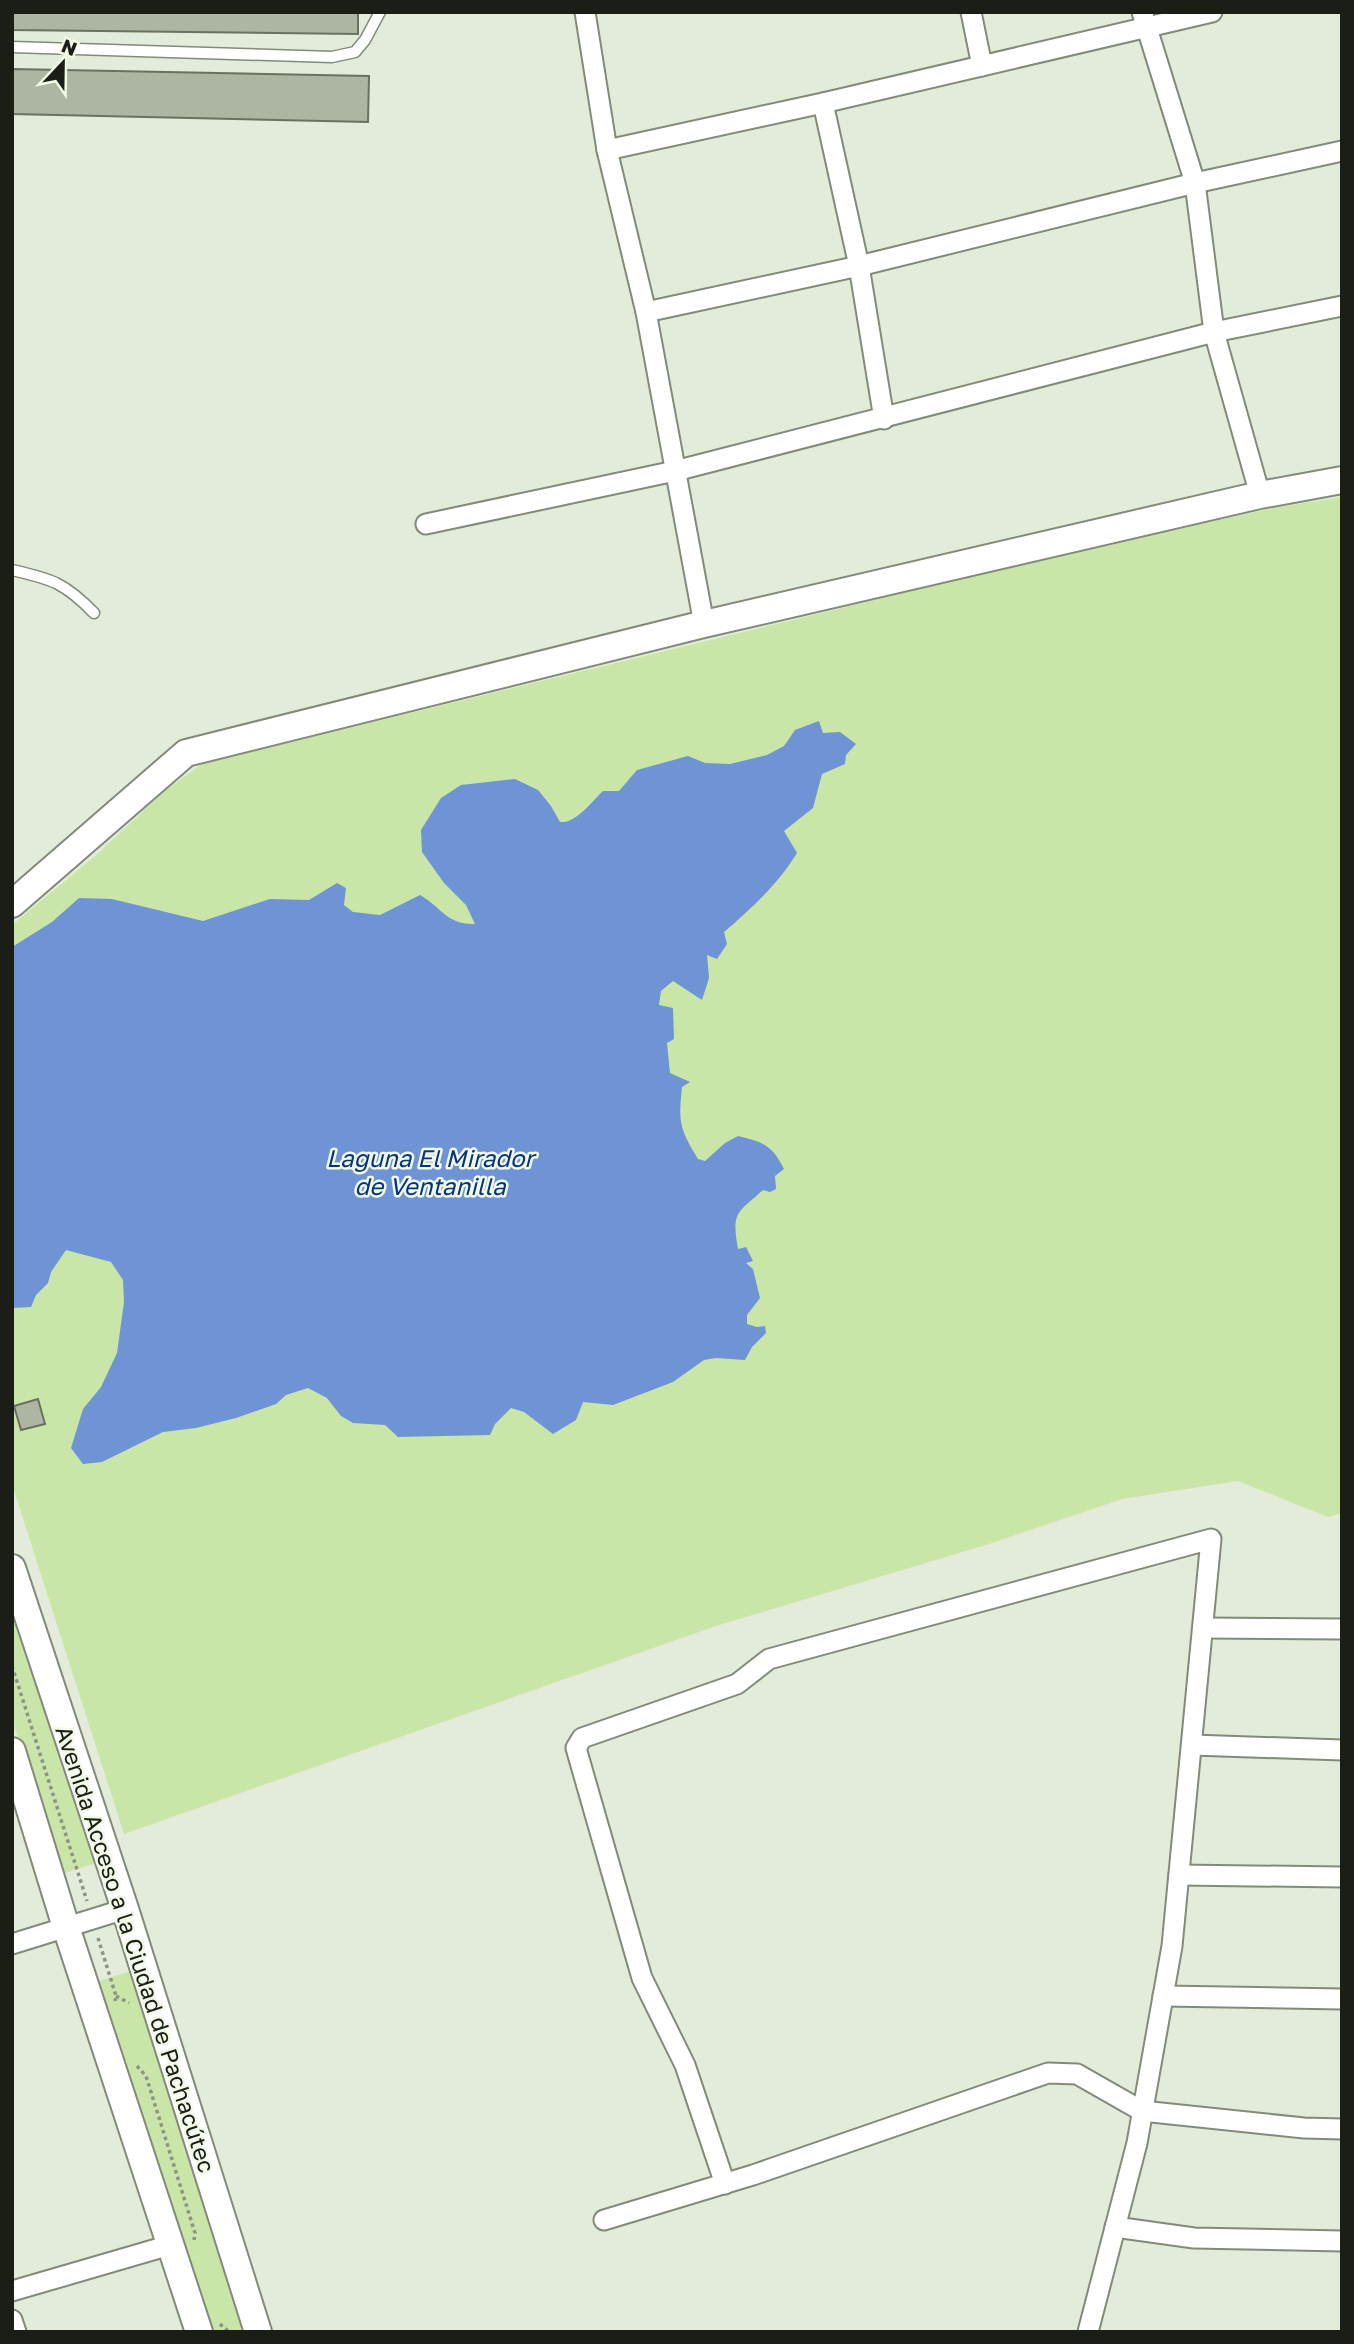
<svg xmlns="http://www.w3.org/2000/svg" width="1354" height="2344" font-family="'Golos Text',sans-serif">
  <rect width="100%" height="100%" fill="#e3ecda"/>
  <g fill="#cae5a8">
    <path d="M1342 497V1513L1328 1517 1238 1481 1122 1499 989 1544 716 1626 124 1834 12 1484V925L95 856 166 790 202 764 1071 552 1274 508Z"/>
    <path d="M12 1596 99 1862 62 1874 12 1719Z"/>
    <path d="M134 1970 250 2332H208L96 1982Z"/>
  </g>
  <path fill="#6e94d6" d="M819 721 823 733 840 732 856 744 846 755 845 764 822 774 813 808 784 831 797 853C779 883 751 909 724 932L727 944 717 959 707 955 709 978 702 1000 673 981 661 991 659 1005 673 1008 674 1039 667 1043 670 1073 690 1082 682 1087C678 1123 680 1129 698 1159L705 1161 725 1143 738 1136C763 1142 772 1145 784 1169L775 1176 776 1189 770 1192 763 1190C738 1213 731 1211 738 1249L746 1247 753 1261 746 1263 753 1269 760 1298 747 1315V1324L757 1327 765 1326 766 1333 752 1347 745 1360 716 1358 704 1360 673 1382 613 1405 583 1402 576 1420 553 1434 524 1412 511 1408 495 1424 490 1435 398 1437 385 1425 353 1423 341 1416 327 1398 308 1388 286 1395 276 1404 236 1418 196 1428 163 1432 102 1462 83 1464 71 1448 83 1409 101 1387 117 1353 124 1302 123 1280 111 1262 66 1250 51 1272 48 1283 36 1295 31 1307 12 1308V947L52 922 79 898 112 899 203 921 270 899 309 900 337 883 346 888 344 905 353 912 380 915 420 895C442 908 447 925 475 924L466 905 444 883 422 852 421 830 441 798 461 785 515 779 538 790 551 806 560 822C576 824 592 801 603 791H619L637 770 688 756 705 763 730 764 767 755 784 746 795 730Z"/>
  <g fill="#adb5a3" stroke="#697161" stroke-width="2">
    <path d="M12 12H358V34L12 30Z"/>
    <path d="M12 69 369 76 368 122 12 114Z"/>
    <path d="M38 1399 45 1424 21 1430 14 1406Z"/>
  </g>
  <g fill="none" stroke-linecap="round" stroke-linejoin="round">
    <g stroke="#828a79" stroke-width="13">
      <g id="lane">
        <path d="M12 47 332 57 355 52 365 40 380 12"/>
        <path d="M12 570C52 579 65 583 94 613"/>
      </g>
    </g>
    <g stroke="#828a79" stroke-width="23">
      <g id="street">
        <path d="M585 12 607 150 646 312 704 624"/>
        <path d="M971 12 982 66"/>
        <path d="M1142 12 1195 183 1214 332 1260 495"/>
        <path d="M823 103 859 266 884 419"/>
        <path d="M607 150 823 103 1212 12"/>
        <path d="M646 312 859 266 1195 183 1342 151"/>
        <path d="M426 524 675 471 1214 332 1342 306"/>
        <path d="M1203 1628 1342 1629"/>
        <path d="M1192 1745 1342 1750"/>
        <path d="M1179 1875 1342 1877"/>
        <path d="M12 1944 125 1909"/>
        <path d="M1163 1996 1342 1999"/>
        <path d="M725 2184 685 2065 642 1978 576 1748 582 1738 737 1684 769 1659 1211 1539 1172 1946 1137 2143 1088 2332"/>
        <path d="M604 2220 753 2175 1048 2073 1077 2074 1142 2111 1304 2128 1342 2129"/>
        <path d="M1115 2227 1194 2238 1342 2241"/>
        <path d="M12 2291 170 2245"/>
        <path d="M12 2320 16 2332"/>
      </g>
    </g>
    <g stroke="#828a79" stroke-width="30">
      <g id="secondary">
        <path d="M12 904 186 753 704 624 1260 495 1342 480"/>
        <path d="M12 1568 125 1909 258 2332"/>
        <path d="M12 1751 66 1927 199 2332"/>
      </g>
    </g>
    <g stroke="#8c9385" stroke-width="3.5" stroke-dasharray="3.5 3.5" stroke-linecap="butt">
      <path d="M12 1666 87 1901"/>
      <path d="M98 1938 116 1996 115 2001"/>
      <path d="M116 1996 129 2003"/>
      <path d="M137 2066 146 2076 195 2233 194 2240"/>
      <path d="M220 2324 229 2332"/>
    </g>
    <use href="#lane" stroke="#fff" stroke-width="10"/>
    <use href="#street" stroke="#fff" stroke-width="19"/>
    <use href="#secondary" stroke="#fff" stroke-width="26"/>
  </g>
  <g text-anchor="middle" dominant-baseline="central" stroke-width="5" stroke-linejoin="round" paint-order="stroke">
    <g font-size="23" fill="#1b1e17" stroke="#f1f9e7">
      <text transform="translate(136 1949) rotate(72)">Avenida Acceso a la Ciudad de Pachacútec</text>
    </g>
    <g font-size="24" font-style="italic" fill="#063481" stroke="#f1f9e7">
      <text x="430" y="1157">Laguna El Mirador<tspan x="430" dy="28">de Ventanilla</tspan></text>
    </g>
  </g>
  <rect width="1354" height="2344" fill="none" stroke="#1b1e17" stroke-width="28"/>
  <g transform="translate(63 63) rotate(22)" stroke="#f1f9e7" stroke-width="5" paint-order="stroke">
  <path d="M0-5L12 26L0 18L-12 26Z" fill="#1b1e17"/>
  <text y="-10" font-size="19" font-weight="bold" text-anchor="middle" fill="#1b1e17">N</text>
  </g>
</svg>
